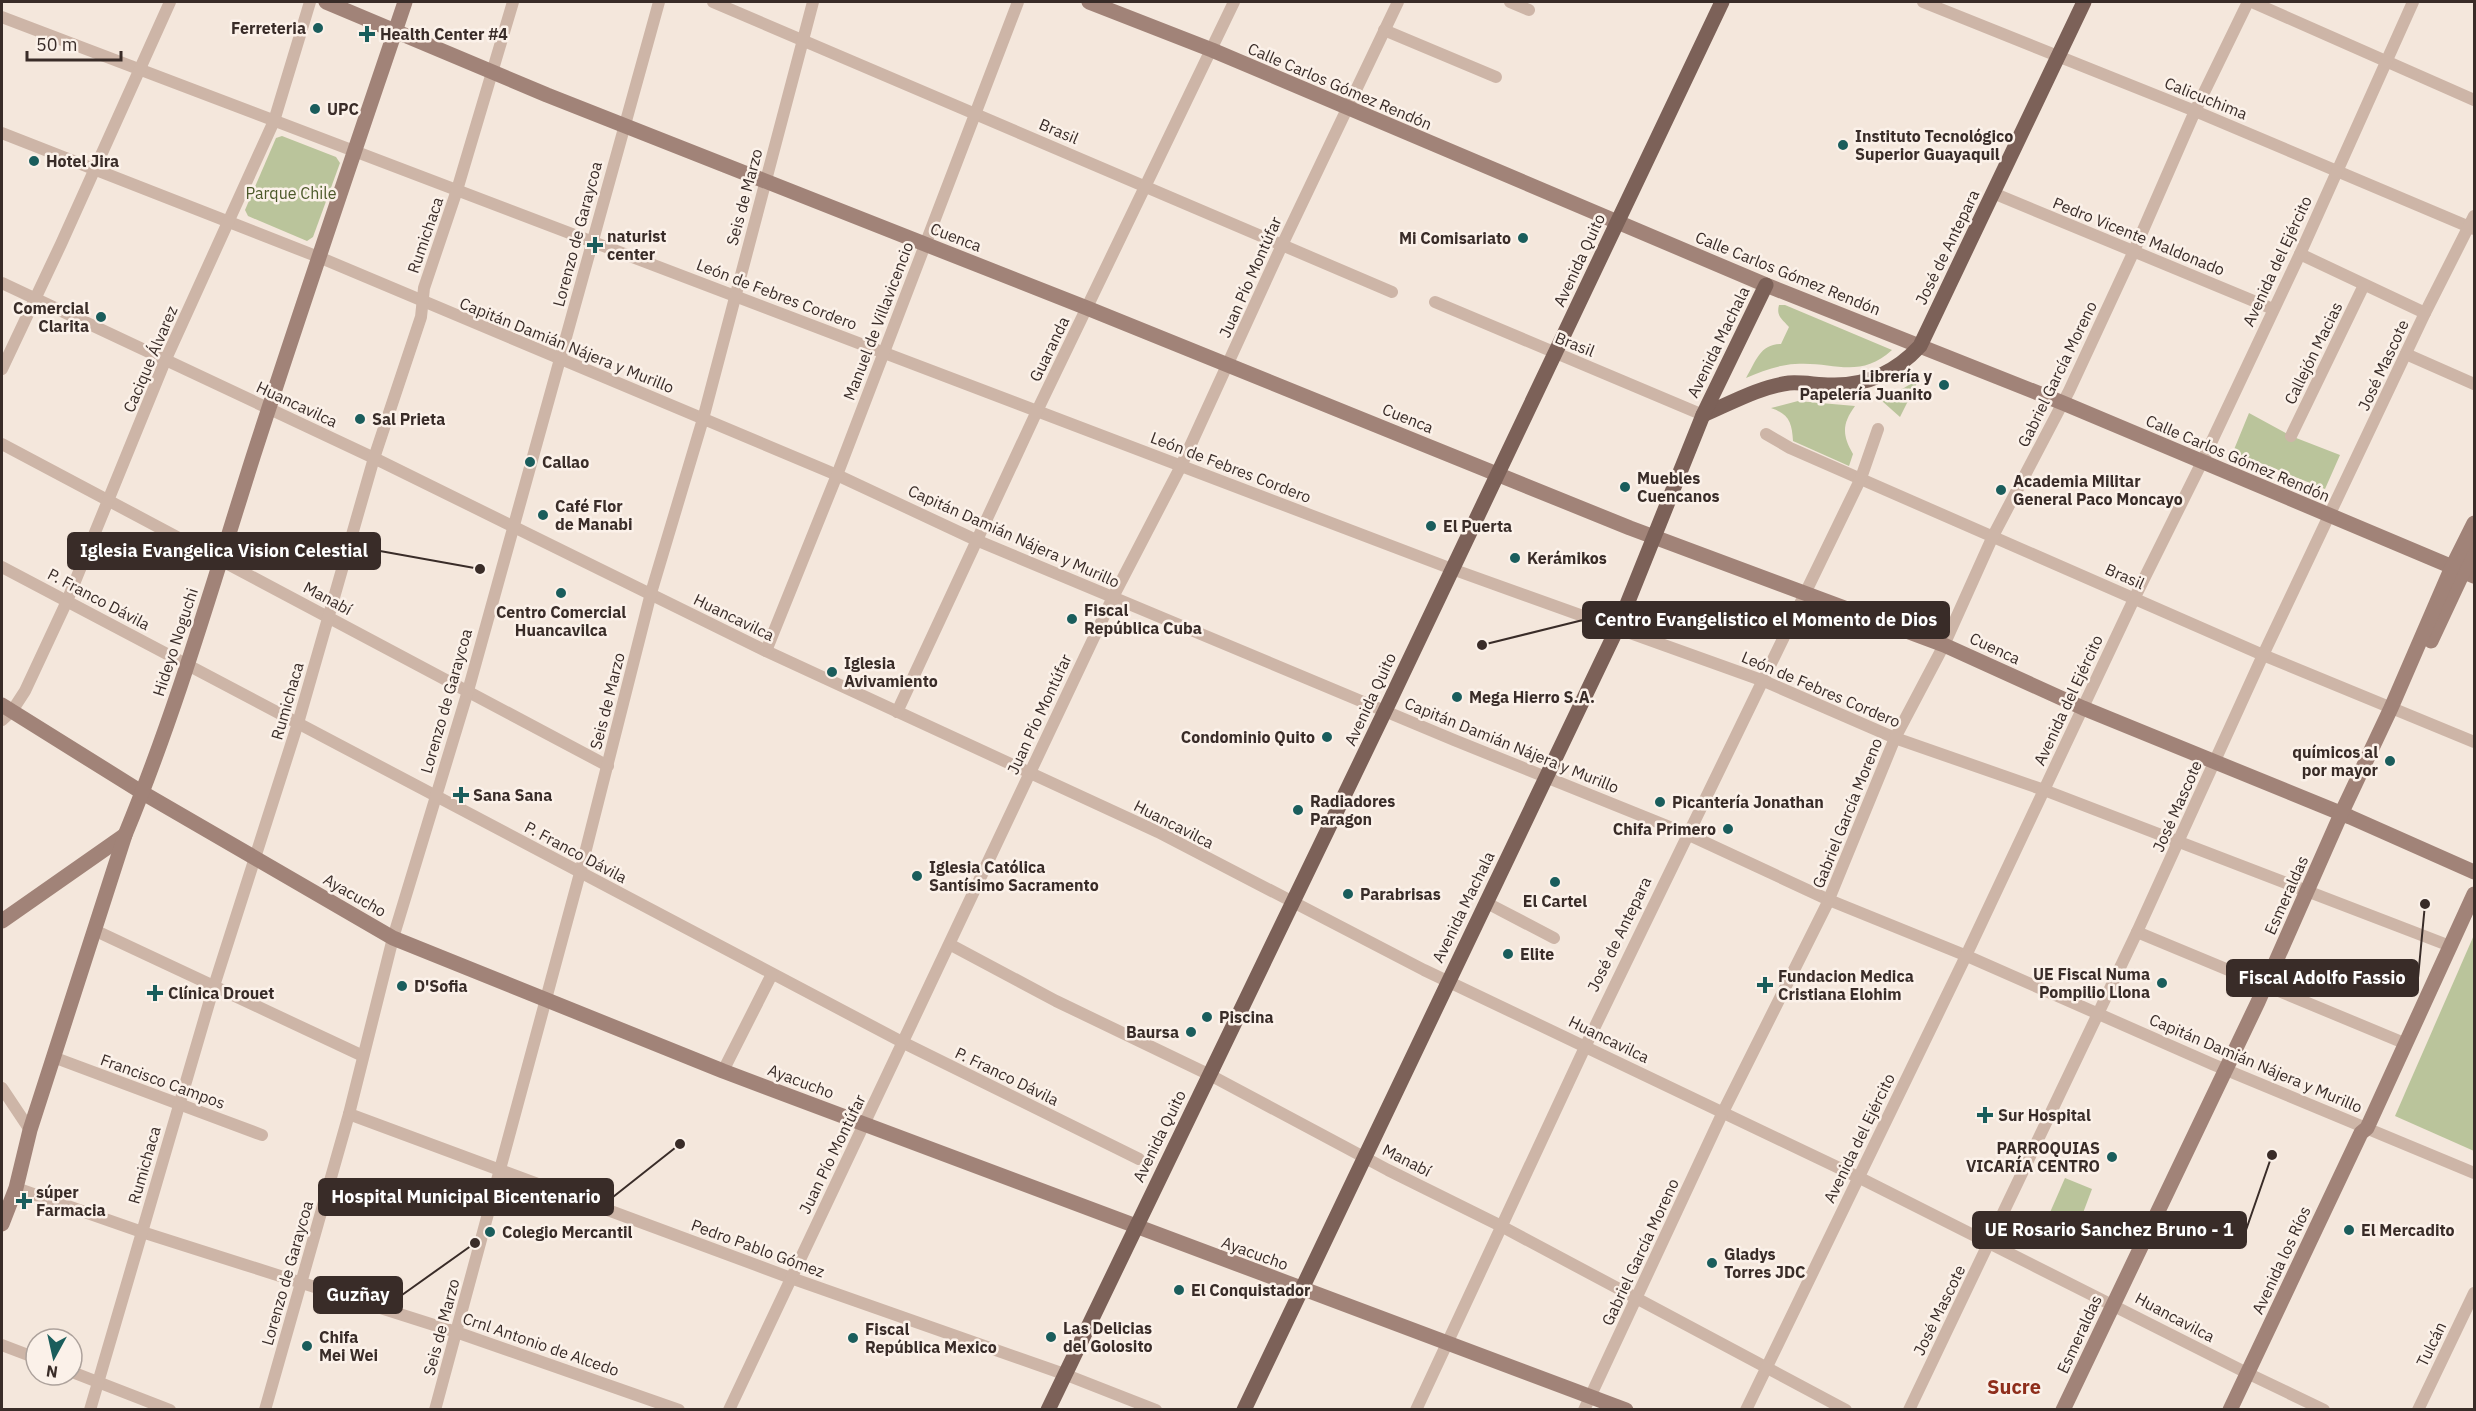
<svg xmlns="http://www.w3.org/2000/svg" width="2476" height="1411" font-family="'IBM Plex Sans',sans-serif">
  <rect width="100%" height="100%" fill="#f4e7dc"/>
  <g fill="#bac49b">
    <path d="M282 136 336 157 340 163 313 237 307 241 248 216 245 210 276 138Z"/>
    <path d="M1779 305H1785L1892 350C1859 380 1833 361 1795 364 1778 365 1762 371 1746 378 1756 361 1760 344 1781 344L1789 327C1782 319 1776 316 1779 305Z"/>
    <path d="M1919 379 1900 417 1882 401Z"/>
    <path d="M1798 401 1855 406C1842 424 1842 435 1853 454L1849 466 1793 441C1792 423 1789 414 1771 408Z"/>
    <path d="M2249 413 2291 436 2340 455 2325 489 2233 452Z"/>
    <path d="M2474 935V1151L2395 1116Z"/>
    <path d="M2065 1178 2092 1189 2074 1237 2045 1224Z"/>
  </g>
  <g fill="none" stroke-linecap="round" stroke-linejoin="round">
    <g stroke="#cdb5a7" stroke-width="12">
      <path d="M713 2 1392 292"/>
      <path d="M1510 2 1529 10"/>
      <path d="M1923 2 2195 111 2474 229"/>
      <path d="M2252 2 2474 100"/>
      <path d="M2 17 1452 569 1764 681 1895 738 2044 790 2450 946"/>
      <path d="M1384 30 1496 77"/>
      <path d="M2 133 321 258 837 475 976 540 1454 740 1687 834 1829 900 1967 956 2212 1064 2474 1173"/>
      <path d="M1993 193 2273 309"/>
      <path d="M2300 254 2425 313"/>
      <path d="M2 283 374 458 766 651 1158 832 1424 970 1858 1177 2247 1373 2324 1410"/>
      <path d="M1435 302 1703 415"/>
      <path d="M2406 354 2474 384"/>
      <path d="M2 369 61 244 170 2"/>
      <path d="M1766 434 1790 448 2263 655 2474 742"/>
      <path d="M2291 436 2364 285"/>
      <path d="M2 444 608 766"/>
      <path d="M2 567 904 1043 1139 1159"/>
      <path d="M766 651 837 475 1018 2"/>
      <path d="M897 712 1037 411 1234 2"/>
      <path d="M2 720 12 711 25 691 67 601 165 361 274 121 310 2"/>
      <path d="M1485 902 1554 938"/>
      <path d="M94 930 363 1056"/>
      <path d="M2137 932 2404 1043"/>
      <path d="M951 945 1056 1001 1210 1075 1388 1170 1501 1226 1846 1410"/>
      <path d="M53 1057 262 1135"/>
      <path d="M723 1071 772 974"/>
      <path d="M2 1088 30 1130"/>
      <path d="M349 1114 791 1278 1064 1374 1156 1410"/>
      <path d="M16 1188 142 1232 456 1332 679 1410"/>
      <path d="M2 1345 36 1358"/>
      <path d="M72 1372 170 1410"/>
      <path d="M90 1410 214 986 298 723 374 458 421 317 424 288 457 190 513 2"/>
      <path d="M265 1410 349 1114 393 938 468 691 659 2"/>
      <path d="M435 1410 580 873 651 593 703 419 813 2"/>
      <path d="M729 1410 1113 597 1181 466 1283 243 1398 2"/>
      <path d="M1416 1410 1586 1045 1861 478 1878 429"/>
      <path d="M1584 1410 1723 1112 1827 904 1895 738 1944 645 1993 536 2069 391 2133 253 2195 111 2248 2"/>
      <path d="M1746 1410 1963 962 2134 599 2202 462 2300 254 2413 2"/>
      <path d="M1909 1410 2137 932 2263 655 2425 313 2474 216"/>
      <path d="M2418 1410 2474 1293"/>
    </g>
    <g stroke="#a18378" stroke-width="15">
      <path d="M326 2 547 95 1087 308 1630 528 1944 645 2083 708 2350 817 2474 872"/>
      <path d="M1089 2 1212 50 1766 285 2063 403 2474 576"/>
      <path d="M2431 641 2474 549"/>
      <path d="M2 705 143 793 393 938 723 1071 1626 1410"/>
      <path d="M2 921 125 835"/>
      <path d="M2 1224 16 1188 30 1130 125 835C176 712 213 583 253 457 302 305 354 153 405 2"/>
      <path d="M2063 1410 2258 1002 2341 814 2391 708 2452 567 2474 523"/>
      <path d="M2230 1410 2361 1133 2367 1128 2474 894"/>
    </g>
    <g stroke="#7c6158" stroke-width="15">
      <path d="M1703 415C1731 403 1759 387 1789 383 1803 382 1817 385 1831 385 1866 386 1896 372 1920 346L2084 2"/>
      <path d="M1048 1410 1385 711 1722 2"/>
      <path d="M1244 1410 1617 629 1703 415 1766 285"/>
    </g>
  </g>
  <g fill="#1a5d5c" stroke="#fbf1e9" stroke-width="2">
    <circle cx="318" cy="28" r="6"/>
    <path d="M364 25h6v6h6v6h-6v6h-6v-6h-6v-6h6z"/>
    <circle cx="315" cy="109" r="6"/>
    <circle cx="1843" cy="145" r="6"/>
    <circle cx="34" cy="161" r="6"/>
    <circle cx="1523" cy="238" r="6"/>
    <path d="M592 236h6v6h6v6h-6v6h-6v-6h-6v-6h6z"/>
    <circle cx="101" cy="317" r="6"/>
    <circle cx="1944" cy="385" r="6"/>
    <circle cx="360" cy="419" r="6"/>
    <circle cx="530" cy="462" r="6"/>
    <circle cx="1625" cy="487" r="6"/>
    <circle cx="2001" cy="490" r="6"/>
    <circle cx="543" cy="515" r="6"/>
    <circle cx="1431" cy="526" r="6"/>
    <circle cx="1515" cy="558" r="6"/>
    <circle cx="561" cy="593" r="6"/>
    <circle cx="1072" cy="619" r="6"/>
    <circle cx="832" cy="672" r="6"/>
    <circle cx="1457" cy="697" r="6"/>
    <circle cx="1327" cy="737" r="6"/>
    <circle cx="2390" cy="761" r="6"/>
    <path d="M458 786h6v6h6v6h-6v6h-6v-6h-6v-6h6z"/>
    <circle cx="1660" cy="802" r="6"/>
    <circle cx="1298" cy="810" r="6"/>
    <circle cx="1728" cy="829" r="6"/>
    <circle cx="917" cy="876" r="6"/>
    <circle cx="1555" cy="882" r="6"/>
    <circle cx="1348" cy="894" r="6"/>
    <circle cx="1508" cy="954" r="6"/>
    <circle cx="2162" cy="983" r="6"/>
    <path d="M1762 976h6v6h6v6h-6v6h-6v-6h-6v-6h6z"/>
    <circle cx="402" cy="986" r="6"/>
    <path d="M152 984h6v6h6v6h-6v6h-6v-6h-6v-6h6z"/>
    <circle cx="1207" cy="1017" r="6"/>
    <circle cx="1191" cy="1032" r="6"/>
    <path d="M1982 1106h6v6h6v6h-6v6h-6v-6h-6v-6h6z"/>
    <circle cx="2112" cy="1157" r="6"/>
    <path d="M21 1192h6v6h6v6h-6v6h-6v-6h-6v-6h6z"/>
    <circle cx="2349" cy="1230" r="6"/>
    <circle cx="490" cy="1232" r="6"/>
    <circle cx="1712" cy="1263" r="6"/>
    <circle cx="1179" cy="1290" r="6"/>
    <circle cx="1051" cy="1337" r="6"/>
    <circle cx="853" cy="1338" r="6"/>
    <circle cx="307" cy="1346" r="6"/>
  </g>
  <g text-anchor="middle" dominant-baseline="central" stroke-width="5" stroke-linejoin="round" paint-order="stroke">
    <g font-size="16" font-weight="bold" fill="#392c28" stroke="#fbf1e9" text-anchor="start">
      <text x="306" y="28" text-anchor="end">Ferreteria</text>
      <text x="380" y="34">Health Center #4</text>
      <text x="327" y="109">UPC</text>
      <text x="1855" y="136">Instituto Tecnológico<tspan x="1855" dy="18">Superior Guayaquil</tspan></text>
      <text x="46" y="161">Hotel Jira</text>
      <text x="607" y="236">naturist<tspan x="607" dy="18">center</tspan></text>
      <text x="1511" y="238" text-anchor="end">Mi Comisariato</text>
      <text x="89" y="308" text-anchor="end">Comercial<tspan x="89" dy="18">Clarita</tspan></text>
      <text x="1932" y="376" text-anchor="end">Librería y<tspan x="1932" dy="18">Papelería Juanito</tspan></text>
      <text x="372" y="419">Sal Prieta</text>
      <text x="542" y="462">Callao</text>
      <text x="1637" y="478">Muebles<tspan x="1637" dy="18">Cuencanos</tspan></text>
      <text x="2013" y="481">Academia Militar<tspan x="2013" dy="18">General Paco Moncayo</tspan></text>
      <text x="555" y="506">Café Flor<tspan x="555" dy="18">de Manabi</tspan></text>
      <text x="1443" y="526">El Puerta</text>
      <text x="1527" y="558">Kerámikos</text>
      <text x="1084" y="610">Fiscal<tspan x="1084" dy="18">República Cuba</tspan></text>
      <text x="561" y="612" text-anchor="middle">Centro Comercial<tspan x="561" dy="18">Huancavilca</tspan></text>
      <text x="844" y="663">Iglesia<tspan x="844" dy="18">Avivamiento</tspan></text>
      <text x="1469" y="697">Mega Hierro S.A.</text>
      <text x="1315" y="737" text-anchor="end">Condominio Quito</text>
      <text x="2378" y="752" text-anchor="end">químicos al<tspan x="2378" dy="18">por mayor</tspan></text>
      <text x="473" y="795">Sana Sana</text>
      <text x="1310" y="801">Radiadores<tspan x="1310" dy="18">Paragon</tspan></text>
      <text x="1672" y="802">Picantería Jonathan</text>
      <text x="1716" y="829" text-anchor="end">Chifa Primero</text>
      <text x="929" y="867">Iglesia Católica<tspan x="929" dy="18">Santísimo Sacramento</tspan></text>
      <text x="1360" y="894">Parabrisas</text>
      <text x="1555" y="901" text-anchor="middle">El Cartel</text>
      <text x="1520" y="954">Elite</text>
      <text x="2150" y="974" text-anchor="end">UE Fiscal Numa<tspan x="2150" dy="18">Pompilio Llona</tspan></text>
      <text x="1778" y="976">Fundacion Medica<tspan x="1778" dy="18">Cristiana Elohim</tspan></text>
      <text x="414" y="986">D'Sofia</text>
      <text x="168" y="993">Clínica Drouet</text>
      <text x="1219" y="1017">Piscina</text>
      <text x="1179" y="1032" text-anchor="end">Baursa</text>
      <text x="1998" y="1115">Sur Hospital</text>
      <text x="2100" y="1148" text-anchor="end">PARROQUIAS<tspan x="2100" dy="18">VICARÍA CENTRO</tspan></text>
      <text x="36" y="1192">súper<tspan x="36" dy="18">Farmacia</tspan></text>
      <text x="2361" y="1230">El Mercadito</text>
      <text x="502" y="1232">Colegio Mercantil</text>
      <text x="1724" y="1254">Gladys<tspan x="1724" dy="18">Torres JDC</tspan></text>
      <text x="1191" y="1290">El Conquistador</text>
      <text x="1063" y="1328">Las Delicias<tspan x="1063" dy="18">del Golosito</tspan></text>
      <text x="865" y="1329">Fiscal<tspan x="865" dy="18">República Mexico</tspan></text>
      <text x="319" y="1337">Chifa<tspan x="319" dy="18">Mei Wei</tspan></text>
    </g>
    <g font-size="16" fill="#392c28" stroke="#fbf1e9">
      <text transform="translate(1340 86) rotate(23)">Calle Carlos Gómez Rendón</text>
      <text transform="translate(2206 98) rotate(22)">Calicuchima</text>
      <text transform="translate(1059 131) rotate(23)">Brasil</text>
      <text transform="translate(744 197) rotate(-75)">Seis de Marzo</text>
      <text transform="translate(577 234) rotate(-75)">Lorenzo de Garaycoa</text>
      <text transform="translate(425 235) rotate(-71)">Rumichaca</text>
      <text transform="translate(2139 236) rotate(22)">Pedro Vicente Maldonado</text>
      <text transform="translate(956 237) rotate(21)">Cuenca</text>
      <text transform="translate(1947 247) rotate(-64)">José de Antepara</text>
      <text transform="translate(1579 260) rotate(-65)">Avenida Quito</text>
      <text transform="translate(2277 261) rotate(-65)">Avenida del Ejército</text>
      <text transform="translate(1788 273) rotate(22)">Calle Carlos Gómez Rendón</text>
      <text transform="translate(1250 277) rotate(-66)">Juan Pío Montúfar</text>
      <text transform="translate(777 294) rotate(21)">León de Febres Cordero</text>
      <text transform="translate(878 321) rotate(-69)">Manuel de Villavicencio</text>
      <text transform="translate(1718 342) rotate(-64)">Avenida Machala</text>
      <text transform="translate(1575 344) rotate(22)">Brasil</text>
      <text transform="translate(567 345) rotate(22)">Capitán Damián Nájera y Murillo</text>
      <text transform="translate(1049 349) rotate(-64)">Guaranda</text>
      <text transform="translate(2313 353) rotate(-64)">Callejón Macias</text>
      <text transform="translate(150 359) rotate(-67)">Cacique Álvarez</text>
      <text transform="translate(2383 365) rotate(-65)">José Mascote</text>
      <text transform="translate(2057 374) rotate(-64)">Gabriel García Moreno</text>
      <text transform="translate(297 404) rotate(25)">Huancavilca</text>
      <text transform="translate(1408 418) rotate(22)">Cuenca</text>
      <text transform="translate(2238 458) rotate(23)">Calle Carlos Gómez Rendón</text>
      <text transform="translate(1231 467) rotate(21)">León de Febres Cordero</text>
      <text transform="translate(1014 536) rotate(24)">Capitán Damián Nájera y Murillo</text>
      <text transform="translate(2125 576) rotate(24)">Brasil</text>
      <text transform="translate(328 598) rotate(28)">Manabí</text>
      <text transform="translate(99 599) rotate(28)">P. Franco Dávila</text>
      <text transform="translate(734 617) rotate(26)">Huancavilca</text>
      <text transform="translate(175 642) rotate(-72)">Hideyo Noguchi</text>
      <text transform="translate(1995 648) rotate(25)">Cuenca</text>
      <text transform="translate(1821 689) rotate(23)">León de Febres Cordero</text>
      <text transform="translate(1370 699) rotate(-65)">Avenida Quito</text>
      <text transform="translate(2068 700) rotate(-65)">Avenida del Ejército</text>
      <text transform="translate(287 701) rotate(-74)">Rumichaca</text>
      <text transform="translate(446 701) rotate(-74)">Lorenzo de Garaycoa</text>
      <text transform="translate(607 701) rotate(-76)">Seis de Marzo</text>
      <text transform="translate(1039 714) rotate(-65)">Juan Pío Montúfar</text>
      <text transform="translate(1512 745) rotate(22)">Capitán Damián Nájera y Murillo</text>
      <text transform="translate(2177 806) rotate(-66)">José Mascote</text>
      <text transform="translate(1847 813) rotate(-68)">Gabriel García Moreno</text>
      <text transform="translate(1174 824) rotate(27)">Huancavilca</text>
      <text transform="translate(576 852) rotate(28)">P. Franco Dávila</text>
      <text transform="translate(355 895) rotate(30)">Ayacucho</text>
      <text transform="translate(2286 895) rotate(-66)">Esmeraldas</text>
      <text transform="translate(1463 907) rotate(-64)">Avenida Machala</text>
      <text transform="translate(1619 934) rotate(-64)">José de Antepara</text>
      <text transform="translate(1609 1039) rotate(26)">Huancavilca</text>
      <text transform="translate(2256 1063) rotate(23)">Capitán Damián Nájera y Murillo</text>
      <text transform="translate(1007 1076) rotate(26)">P. Franco Dávila</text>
      <text transform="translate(163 1081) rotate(20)">Francisco Campos</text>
      <text transform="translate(801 1081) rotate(21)">Ayacucho</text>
      <text transform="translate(1159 1136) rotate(-64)">Avenida Quito</text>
      <text transform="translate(1859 1138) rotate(-64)">Avenida del Ejército</text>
      <text transform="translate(832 1154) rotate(-64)">Juan Pío Montúfar</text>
      <text transform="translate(1407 1160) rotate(27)">Manabí</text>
      <text transform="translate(144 1165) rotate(-74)">Rumichaca</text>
      <text transform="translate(758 1248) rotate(20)">Pedro Pablo Gómez</text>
      <text transform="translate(1640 1252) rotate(-65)">Gabriel García Moreno</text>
      <text transform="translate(1255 1253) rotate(20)">Ayacucho</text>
      <text transform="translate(2281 1260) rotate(-65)">Avenida los Ríos</text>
      <text transform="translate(287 1273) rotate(-74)">Lorenzo de Garaycoa</text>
      <text transform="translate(1939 1310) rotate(-64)">José Mascote</text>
      <text transform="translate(2175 1317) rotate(28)">Huancavilca</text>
      <text transform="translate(441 1327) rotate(-75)">Seis de Marzo</text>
      <text transform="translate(2079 1334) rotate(-65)">Esmeraldas</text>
      <text transform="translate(541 1344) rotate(19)">Crnl Antonio de Alcedo</text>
      <text transform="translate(2431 1344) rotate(-64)">Tulcán</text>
    </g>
    <g font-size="16" fill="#4c592a" stroke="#fbf1e9">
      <text x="291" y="193">Parque Chile</text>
    </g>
    <g font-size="20" font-weight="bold" fill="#8e2d1b" stroke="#fbf1e9">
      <text x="2014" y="1386">Sucre</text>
    </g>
  </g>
  <path fill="none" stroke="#392c28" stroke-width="2" d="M480 569L380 551M1482 645L1583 620M2425 904L2418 978M680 1144L613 1197M2272 1155L2246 1230M475 1243L402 1295"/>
  <g fill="#392c28" stroke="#fbf1e9" stroke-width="2">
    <circle cx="480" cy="569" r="6"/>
    <circle cx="1482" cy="645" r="6"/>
    <circle cx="2425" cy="904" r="6"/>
    <circle cx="680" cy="1144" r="6"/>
    <circle cx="2272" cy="1155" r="6"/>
    <circle cx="475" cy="1243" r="6"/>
  </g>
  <g fill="#392c28" stroke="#392c28" stroke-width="2">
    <rect x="68" y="533" width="312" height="36" rx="6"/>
    <rect x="1583" y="602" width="366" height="36" rx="6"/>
    <rect x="2227" y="960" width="191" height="36" rx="6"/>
    <rect x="319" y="1179" width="294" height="36" rx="6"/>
    <rect x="1973" y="1212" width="273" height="36" rx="6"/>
    <rect x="314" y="1277" width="88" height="36" rx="6"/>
  </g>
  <g font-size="18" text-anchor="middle" font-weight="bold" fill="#fff">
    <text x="224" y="557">Iglesia Evangelica Vision Celestial</text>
    <text x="1766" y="626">Centro Evangelistico el Momento de Dios</text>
    <text x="2322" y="984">Fiscal Adolfo Fassio</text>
    <text x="466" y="1203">Hospital Municipal Bicentenario</text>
    <text x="2109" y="1236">UE Rosario Sanchez Bruno - 1</text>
    <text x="358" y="1301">Guzñay</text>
  </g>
  <rect width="2476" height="1411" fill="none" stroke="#392c28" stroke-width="6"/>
  <g transform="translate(54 1357) rotate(188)"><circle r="28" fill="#fbf1e9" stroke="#ada29c" stroke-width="1.5"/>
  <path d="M0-4.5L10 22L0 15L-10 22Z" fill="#1a5d5c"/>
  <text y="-9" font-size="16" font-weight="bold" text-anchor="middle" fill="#392c28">N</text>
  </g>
  <path d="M27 51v9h94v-9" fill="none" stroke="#392c28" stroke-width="3"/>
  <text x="36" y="51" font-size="18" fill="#392c28" stroke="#fbf1e9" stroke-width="4.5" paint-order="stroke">50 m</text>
</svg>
